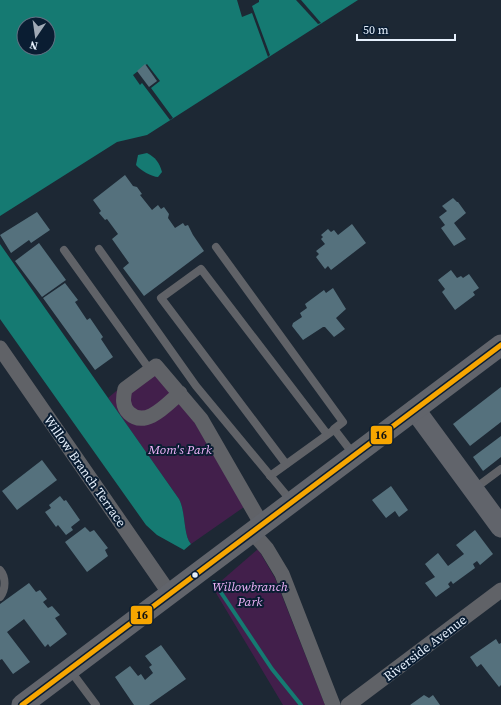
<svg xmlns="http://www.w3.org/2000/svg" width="501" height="705" font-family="'Source Serif 4',serif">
  <rect width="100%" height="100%" fill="#1d2834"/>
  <g fill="#421f4b">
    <path d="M148 364 189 413 244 507 191 544C183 535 186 513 179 499L108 398Z"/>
    <path d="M258 549 275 578 325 705H283L213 588Z"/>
  </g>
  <g fill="#157a72" fill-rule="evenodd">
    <path d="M0 0H358L147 135 117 142 0 216ZM24 24H48V48H24Z"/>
    <path d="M147 153C156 158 159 162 162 172L158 177C152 177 140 170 136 165L138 155Z"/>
    <path d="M0 244 179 499C186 512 183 535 191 544L184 550 157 535 146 525 0 319Z"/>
  </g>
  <g fill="#1d2834">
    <path d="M237 0H259V2L252 6 270 55 268 57 252 13 242 17Z"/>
    <path d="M296 0H301L321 23 318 24Z"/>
    <path d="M147 64 160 81 151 88 173 118 170 120 142 83 140 85 133 75Z"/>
  </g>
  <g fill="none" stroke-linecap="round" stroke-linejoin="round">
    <path stroke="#157a72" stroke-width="4" d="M214 582 272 669 301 705"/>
  </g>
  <g fill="#55717d">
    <path d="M145 64 157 81 149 87 137 71Z"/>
    <path d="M125 175 133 186 137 187 142 194 140 195 152 210 158 205 161 209 164 207 169 214 168 218 175 228 183 223 185 226 188 225 193 235 204 251 144 296 123 268 129 263 112 239 118 234 107 219 105 220 99 213 101 211 93 200Z"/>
    <path d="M453 198 457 202H458L466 213 454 223 466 239 454 246 441 228 445 225 439 217 447 211 442 206Z"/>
    <path d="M37 212 50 230 31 243 29 240 11 253 0 235Z"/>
    <path d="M352 224 366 243 331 270 328 266 325 269 316 257 319 254 316 251 325 244 321 239 323 237 321 235 328 229 331 232 334 230 338 235Z"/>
    <path d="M39 243 66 280 42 297 15 261Z"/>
    <path d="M451 270 457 278 461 276 463 278 469 274 479 288 473 292 475 295 455 310 442 292 445 289 438 280Z"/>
    <path d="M65 283 78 300 75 302 87 320 90 318 103 337 101 339 113 357 95 370 43 298Z"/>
    <path d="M333 288 346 309 336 318 345 329 334 337 325 327H323L303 340 292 326 293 323 302 317 300 313 307 308 305 304 324 290 326 293Z"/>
    <path d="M501 387V422L470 446 453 424Z"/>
    <path d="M501 436V457L483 471 473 457Z"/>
    <path d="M42 460 57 480 17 510 2 491Z"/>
    <path d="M391 486 408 510 399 517 395 511 386 518 372 500Z"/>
    <path d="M60 496 64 501 66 500 80 520 71 527 73 530 66 535 58 525 56 527 45 512 51 508 49 505Z"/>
    <path d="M85 527 90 532 94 530 108 548 105 550 108 556 87 572 65 542Z"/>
    <path d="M475 530 493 554 480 565 477 561 473 564 475 568 453 584 451 581 448 584 450 587 436 597 425 583 435 577 425 564 438 553 448 566 464 554 456 545Z"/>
    <path d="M29 583 36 592 40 590 47 599 43 602 48 608 52 606 60 615 55 618 67 634 50 647 48 644 45 647 24 619 7 632 30 662 13 674 2 659 0 660V604Z"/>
    <path d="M496 639 499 644 501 643V685L499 687 481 664 477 667 470 657Z"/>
    <path d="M161 645 186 679 149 705H134L115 677 130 666 138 676 141 674 145 680 153 673 149 667 152 665 145 656Z"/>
    <path d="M424 695 429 698 433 695 440 705H410Z"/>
  </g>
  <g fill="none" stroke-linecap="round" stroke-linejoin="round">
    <g stroke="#606267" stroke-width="8">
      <path d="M216 247 343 422 334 429 354 455"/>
      <path d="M99 249 196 386 292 502"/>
      <path d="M64 250 150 370"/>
      <path d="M286 464 161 298 201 269 327 434"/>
      <path d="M270 476 331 432"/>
      <path d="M474 489 501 469"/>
      <path d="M0 570C6 577 6 589 0 597"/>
      <path d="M70 670 96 705"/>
    </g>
    <g stroke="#606267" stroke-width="15">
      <path d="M0 348 170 594"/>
      <path d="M180 393C167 404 146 429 129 413 122 406 123 398 125 389L156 366 201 419 262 525"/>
      <path d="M252 532 267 549 282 574 333 705"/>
      <path d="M348 705 501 590"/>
    </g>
    <g stroke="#61646b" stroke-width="21">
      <path d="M415 410 501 527"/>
      <path d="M22 705 501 345"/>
    </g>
    <g stroke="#0a1d32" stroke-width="8">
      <path id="bus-1" d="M22 705 501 345"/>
    </g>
    <use href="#bus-1" stroke="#f7a600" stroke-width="5"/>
  </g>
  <circle fill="#e6f0fc" stroke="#0a1d32" stroke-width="1.5" cx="195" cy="575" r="3.5"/>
  <g text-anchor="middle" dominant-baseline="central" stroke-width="4" stroke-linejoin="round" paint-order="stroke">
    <g font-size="13" font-style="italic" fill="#f1b4fb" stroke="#0a1d32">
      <text x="180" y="449">Mom's Park</text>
      <text x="250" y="586">Willowbranch<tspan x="250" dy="15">Park</tspan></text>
    </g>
    <g font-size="13" fill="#e6f0fc" stroke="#0a1d32">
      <text transform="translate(85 471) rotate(55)">Willow Branch Terrace</text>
      <text transform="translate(425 648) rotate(-37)">Riverside Avenue</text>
    </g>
  </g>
  <g stroke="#0a1d32" stroke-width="1.5">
    <rect x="370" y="425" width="23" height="20" rx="4" fill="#f7a600"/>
    <rect x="130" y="605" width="23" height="20" rx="4" fill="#f7a600"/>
  </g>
  <g font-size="11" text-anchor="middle" font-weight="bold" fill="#111">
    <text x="381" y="439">16</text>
    <text x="142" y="619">16</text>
  </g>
  <g transform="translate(36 36) rotate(193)"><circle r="19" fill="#0a1d32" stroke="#627183"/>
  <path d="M0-3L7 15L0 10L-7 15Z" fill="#a0aab6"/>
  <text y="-6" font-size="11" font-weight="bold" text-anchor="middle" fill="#e6f0fc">N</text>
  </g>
  <path d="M357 34v6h98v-6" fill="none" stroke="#e6f0fc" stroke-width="2"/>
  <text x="363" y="34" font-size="12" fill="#e6f0fc" stroke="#0a1d32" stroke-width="3" paint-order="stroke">50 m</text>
</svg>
